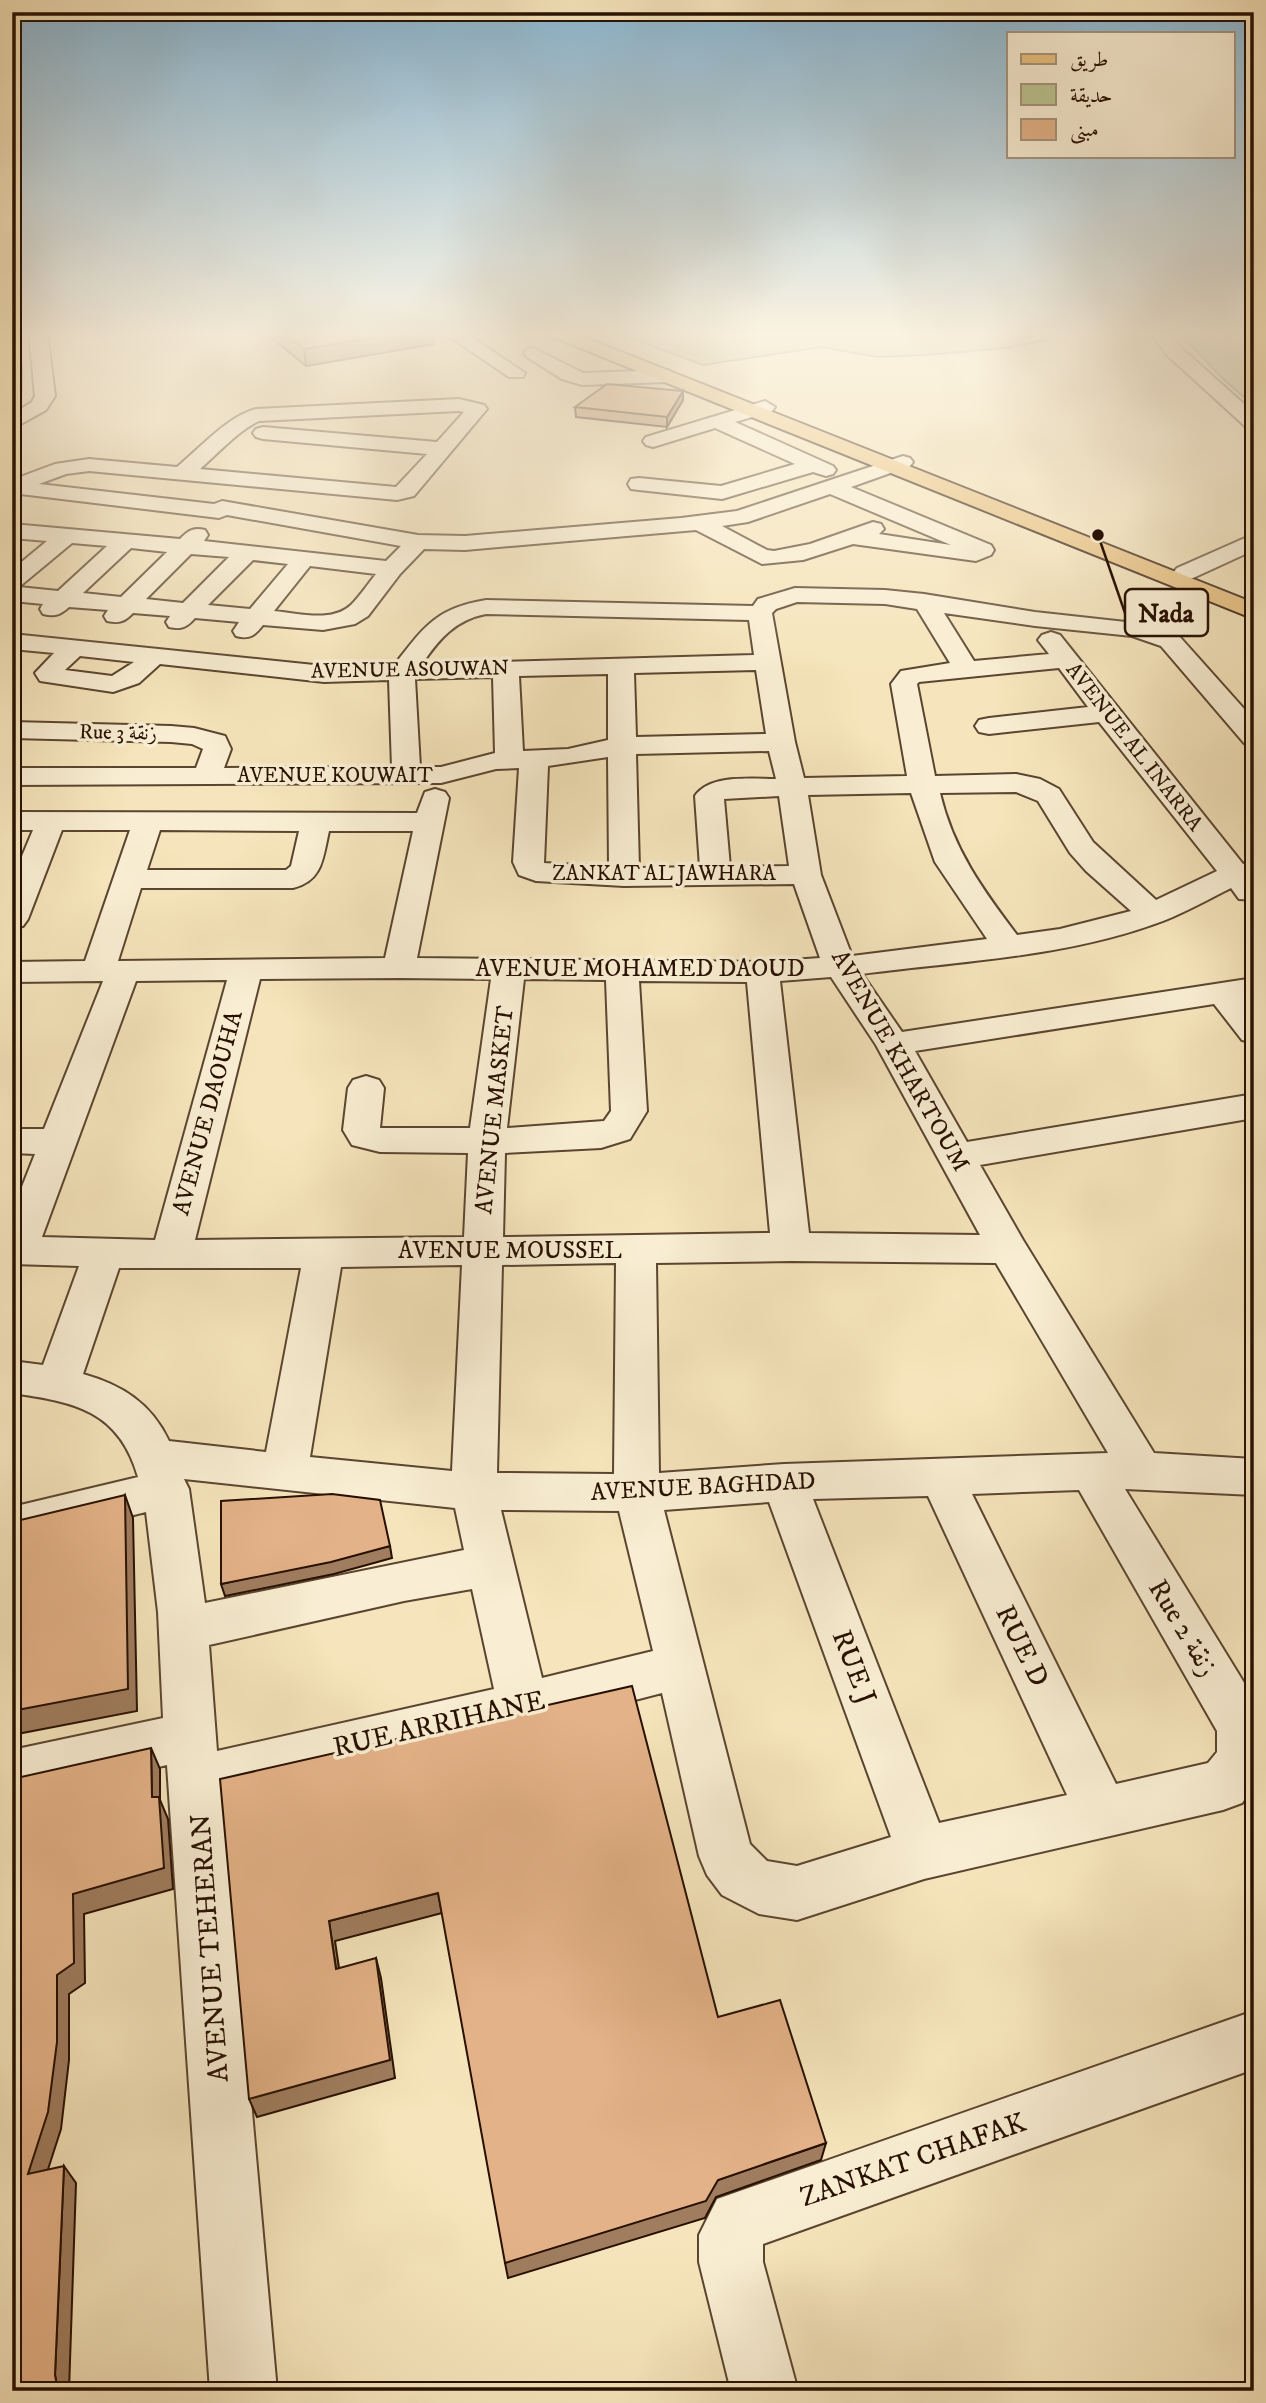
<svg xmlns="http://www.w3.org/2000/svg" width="1266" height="2403" font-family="'IM FELL DW Pica',Amiri,serif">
  <rect width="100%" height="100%" fill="#f6e5bc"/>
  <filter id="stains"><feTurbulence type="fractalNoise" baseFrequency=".00286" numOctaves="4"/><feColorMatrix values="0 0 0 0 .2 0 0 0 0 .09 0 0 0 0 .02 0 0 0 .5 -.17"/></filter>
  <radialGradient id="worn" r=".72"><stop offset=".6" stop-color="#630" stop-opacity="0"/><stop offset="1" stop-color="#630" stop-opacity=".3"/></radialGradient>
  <g fill="#bcc591" stroke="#726a4a" stroke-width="2">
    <path d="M616 332H1086L1007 348 924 355 878 357 821 347 703 365Z"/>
    <path d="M1179 332H1254V406L1221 377Z"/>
  </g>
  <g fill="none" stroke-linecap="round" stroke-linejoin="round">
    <g stroke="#5b4530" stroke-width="4">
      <g id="minor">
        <path d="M29 332H47L55 396 46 410 12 429V414L32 402 35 396Z"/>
        <path d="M443 332H464L525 373 523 377H509Z"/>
        <path d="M1151 332H1169L1179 346 1254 413V430L1247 428 1166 354Z"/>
        <path d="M533 348 583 373 668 370 677 376 668 382 582 385 562 379 527 357 524 353 527 349Z"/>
        <path d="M459 399 484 405 487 409 414 496 397 500 89 471 66 474 39 484 214 504 222 501 418 535 465 536 681 518 737 511 903 456 910 458 913 462 910 466 851 487 991 545 994 550 991 555 976 561 853 544 803 560 762 564 696 530 465 550 424 549 400 574 368 616 355 624 323 630 263 625C255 635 250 640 236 636L233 631 239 622 195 618C187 627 182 630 169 627L166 622 170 616 133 613C125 621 120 624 107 621L104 616 108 610 69 607C60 615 55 617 43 614L40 609 43 604 12 601V570L47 541 12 538V524L180 539C188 531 193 527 205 530L208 535 204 541 386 561 401 546 227 515 219 518 12 493V480L55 464 89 459 177 467C200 448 228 416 256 409ZM459 411 464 412 437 442 263 427 256 429 253 433 256 437 263 439 427 454 396 487 200 469C217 454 240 429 259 421ZM830 494 951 545 879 534 884 529 881 524 873 522 810 544 774 551 767 550 722 526 748 522ZM72 543 107 546 58 591 19 587ZM131 548 167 552 121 597 83 593ZM191 554 229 557 183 603 146 599ZM253 560 288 564 250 609 208 605ZM310 566 376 574C368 584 360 596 351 605 332 623 298 613 274 611Z"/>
        <path d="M765 401 775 407 772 411 735 422 833 466 836 470 833 474 826 476 813 472 722 499 639 490 631 489 628 484 631 479 639 478 721 486 795 464 715 428 653 447 646 445 643 441 646 437Z"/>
        <path d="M1254 534V550L1193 578H1177L1173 573 1177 568Z"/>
        <path d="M795 588 885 590 924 594 1035 612 1144 624 1179 636 1254 720V745L1244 743 1161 646 1132 636 1035 626 944 613 974 661 1049 654 1038 640 1042 635 1051 632 1060 635 1243 864 1254 861V900L1239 899 1231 888C1209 899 1186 912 1163 921 1068 957 962 961 862 974L902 1032 1254 978V998L1246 999 1254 1009V1043L1242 1040 1214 1004 915 1051 967 1142 1254 1094V1118L980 1165 1023 1240 1154 1453 1254 1459V1495L1125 1489 1254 1699V1787L1242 1803 1223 1810 924 1879 797 1920 759 1914 722 1895 707 1875 699 1856 662 1693 523 1729 224 1799 277 2391H210L167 1765 12 1800V1750L163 1718 158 1612 146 1512 12 1545V1507L138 1477C119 1410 74 1402 12 1393V1361L43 1365 79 1266 12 1264V1212L35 1154 12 1153V1129H44L103 981 12 982V962L85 961 130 830H62L28 919 23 926 12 928V880L33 830H12V812L417 813 425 792 435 789 445 792 449 798 417 958 763 962 820 958 794 884 624 886 536 881 519 875 513 862 519 768 496 769 441 783 12 785V768H196L203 749 192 744 171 742 12 738V722L171 726 194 728 225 736 231 749 224 768 392 767 389 680 324 682 160 664 139 683 113 692 40 681 35 673 54 653 12 649V634L324 666 395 664C424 627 436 608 486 600L753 606 758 599ZM797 602 885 604 917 609 950 663 901 671 891 684 907 776 804 778 795 742 772 613 776 609ZM486 614 749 620 754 655 422 664C439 639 455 620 486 614ZM80 656 134 662 112 676 65 670ZM1059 668 1088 707 989 718 979 720 975 726 979 732 989 734 1099 722 1217 871 1156 900 1093 842 1059 789 1040 779 1016 774 935 776 917 684 919 682ZM756 670 766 734 636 737 634 673ZM608 674V740L568 749 523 751 519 676ZM493 677 495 753 441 767H420L415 679ZM769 751 776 779C752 779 710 774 695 796L700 867 639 868 636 754ZM608 757 609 867 544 863 548 766ZM1016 792 1038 801 1070 853 1086 871 1131 911 1060 929 1017 935C983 890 953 849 940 793ZM911 793 935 862 987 939 852 956 821 875 808 795ZM779 796 789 866 730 867 724 799ZM160 830 299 831 291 866 286 870H147ZM329 831H413L385 958 118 961 141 888H293C323 881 323 857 329 831ZM831 977 876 1045 980 1235 809 1233 780 981ZM399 978 491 979 470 1128H380L384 1088 379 1080 366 1076 353 1080 348 1088 343 1130 352 1145 380 1152 468 1153 464 1237 195 1240 260 979ZM524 979 606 980 611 1111 604 1121 507 1128ZM227 980 155 1240 42 1237 136 981ZM639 981 747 982 770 1233 503 1237 505 1153 601 1148 630 1139 647 1111ZM791 1261 996 1263 1108 1453 784 1464 659 1473 656 1263ZM616 1263 614 1474 497 1473 502 1265ZM462 1265 452 1471 310 1457 341 1267ZM119 1268H301L266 1452 169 1441C151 1403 122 1385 83 1374ZM184 1479 455 1508 464 1550 205 1603 189 1489ZM1079 1490 1217 1731V1752L1208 1763 1116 1784 972 1494ZM928 1496 1067 1795 939 1823 813 1499ZM769 1502 891 1837 797 1866 767 1861 750 1844 664 1510ZM501 1510 619 1511 653 1651 542 1678ZM472 1589 494 1689 217 1751 209 1645 404 1601Z"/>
        <path d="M1254 2011V2069L763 2244V2262L798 2391H731L699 2262V2235L717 2199Z"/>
      </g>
    </g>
    <g stroke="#271002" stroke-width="4">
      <path id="major" d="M547 332H571L1254 603V619L550 336Z"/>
    </g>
    <use href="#minor" fill="#f9eed3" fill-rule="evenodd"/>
    <use href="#major" fill="#ebc27e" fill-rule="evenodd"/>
  </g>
  <g fill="#c49975" stroke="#271002" stroke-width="2">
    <path d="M272 332H433L434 344 306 366 273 339Z"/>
    <path d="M683 391V400L667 427 576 417 575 407Z"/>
  </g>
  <g fill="#a07d5f" stroke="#271002" stroke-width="2">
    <path d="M408 332H433L434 344 306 366 304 349Z"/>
    <path d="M20 357 22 366 21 406 12 411V400Z"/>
    <path d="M683 391V400L667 427V417Z"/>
    <path d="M125 1495 133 1518 137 1711 12 1735V1711Z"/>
    <path d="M390 1546 392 1558 334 1574 225 1596 221 1584Z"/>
    <path d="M151 1748 160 1769V1800L168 1819 173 1889 84 1914 85 1983 69 1994V2060L61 2129 41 2191 28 2174 57 1975 73 1894 152 1797Z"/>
    <path d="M438 1893 442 1913 335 1941 342 1988 336 1969 329 1921Z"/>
    <path d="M376 1958 381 1978 395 2078 257 2117 249 2099Z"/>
    <path d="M826 2143 821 2160 716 2197 705 2218 508 2278 505 2263 718 2180Z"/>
    <path d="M64 2166 76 2183 69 2391H58L55 2375Z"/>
  </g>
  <g fill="#e4b288" stroke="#271002" stroke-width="2">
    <path d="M282 332H408L304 349Z"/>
    <path d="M12 357H20L18 397 12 400Z"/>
    <path d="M607 384 683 391 667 417 575 407Z"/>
    <path d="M332 1494 380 1500 390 1546 331 1562 221 1584V1501Z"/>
    <path d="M125 1495 128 1689 12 1711V1522Z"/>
    <path d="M632 1686 718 2017 780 2000 826 2143 718 2180 706 2201 505 2263 438 1893 329 1921 336 1969 376 1958 390 2060 249 2099 220 1779Z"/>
    <path d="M151 1748 152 1797H159L164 1868 73 1894 74 1963 57 1975V2042L48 2112 28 2174 64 2166 55 2375 58 2391H12V1779Z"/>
  </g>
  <linearGradient id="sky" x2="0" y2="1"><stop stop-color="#8ab8d5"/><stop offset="0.5" stop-color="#fbf3e1"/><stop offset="1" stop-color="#fbf3e1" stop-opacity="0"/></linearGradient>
  <rect width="1266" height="668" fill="url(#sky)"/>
  <g text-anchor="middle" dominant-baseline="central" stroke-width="7" stroke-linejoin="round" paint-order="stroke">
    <g font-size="21" fill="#271002" stroke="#f9eed3">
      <text transform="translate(410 670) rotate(-1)">AVENUE ASOUWAN</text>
      <text transform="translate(118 733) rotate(1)">Rue 3 زنقة</text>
      <text transform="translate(1134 747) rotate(52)">AVENUE AL INARRA</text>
      <text x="335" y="776">AVENUE KOUWAIT</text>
      <text x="664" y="874">ZANKAT AL JAWHARA</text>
    </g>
    <g font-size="24" fill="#271002" stroke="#f9eed3">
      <text x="640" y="969">AVENUE MOHAMED DAOUD</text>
      <text transform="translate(900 1061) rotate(60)">AVENUE KHARTOUM</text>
      <text transform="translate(495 1110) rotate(-84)">AVENUE MASKET</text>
      <text transform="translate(208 1113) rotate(-75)">AVENUE DAOUHA</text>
      <text x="510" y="1251">AVENUE MOUSSEL</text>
      <text transform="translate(703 1487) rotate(-3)">AVENUE BAGHDAD</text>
    </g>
    <g font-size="28" fill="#271002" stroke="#f9eed3">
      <text transform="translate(1183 1628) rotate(59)">Rue 2 زنقة</text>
      <text transform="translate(1022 1646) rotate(64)">RUE D</text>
      <text transform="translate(854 1667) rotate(69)">RUE J</text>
      <text transform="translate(439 1724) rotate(-13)">RUE ARRIHANE</text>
      <text transform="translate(210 1948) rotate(-94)">AVENUE TEHERAN</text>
      <text transform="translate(913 2160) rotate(-19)">ZANKAT CHAFAK</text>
    </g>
  </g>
  <path fill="none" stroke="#271002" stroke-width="2.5" d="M1098 535L1125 613"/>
  <circle fill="#271002" stroke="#f9eed3" stroke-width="2.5" cx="1098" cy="535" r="7"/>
  <rect fill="#f9eed3" stroke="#271002" stroke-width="2.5" x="1125" y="589" width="83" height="47" rx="7"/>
  <g font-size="26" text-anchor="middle" font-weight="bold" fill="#271002">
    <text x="1166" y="622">Nada</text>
  </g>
  <rect width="1266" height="2403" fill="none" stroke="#f6e5bc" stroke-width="42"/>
  <rect x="14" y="14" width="1238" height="2375" fill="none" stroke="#271002" stroke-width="3.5"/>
  <rect x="21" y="21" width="1224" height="2361" fill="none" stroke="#271002" stroke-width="2"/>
  <rect x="1007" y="32" width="228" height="126" fill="#f9eed3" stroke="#a5957f" stroke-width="2"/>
  <rect x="1021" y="54" width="35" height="10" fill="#ebc27e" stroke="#a5957f" stroke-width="2"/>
  <text x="1070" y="66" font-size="21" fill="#271002">طريق</text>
  <rect x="1021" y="84" width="35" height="21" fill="#bcc591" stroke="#a5957f" stroke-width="2"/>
  <text x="1070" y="102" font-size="21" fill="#271002">حديقة</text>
  <rect x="1021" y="119" width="35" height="21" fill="#e4b288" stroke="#a5957f" stroke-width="2"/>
  <text x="1070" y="136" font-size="21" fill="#271002">مبنى</text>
  <rect width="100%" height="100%" filter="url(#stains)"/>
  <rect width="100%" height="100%" fill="url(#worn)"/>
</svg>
